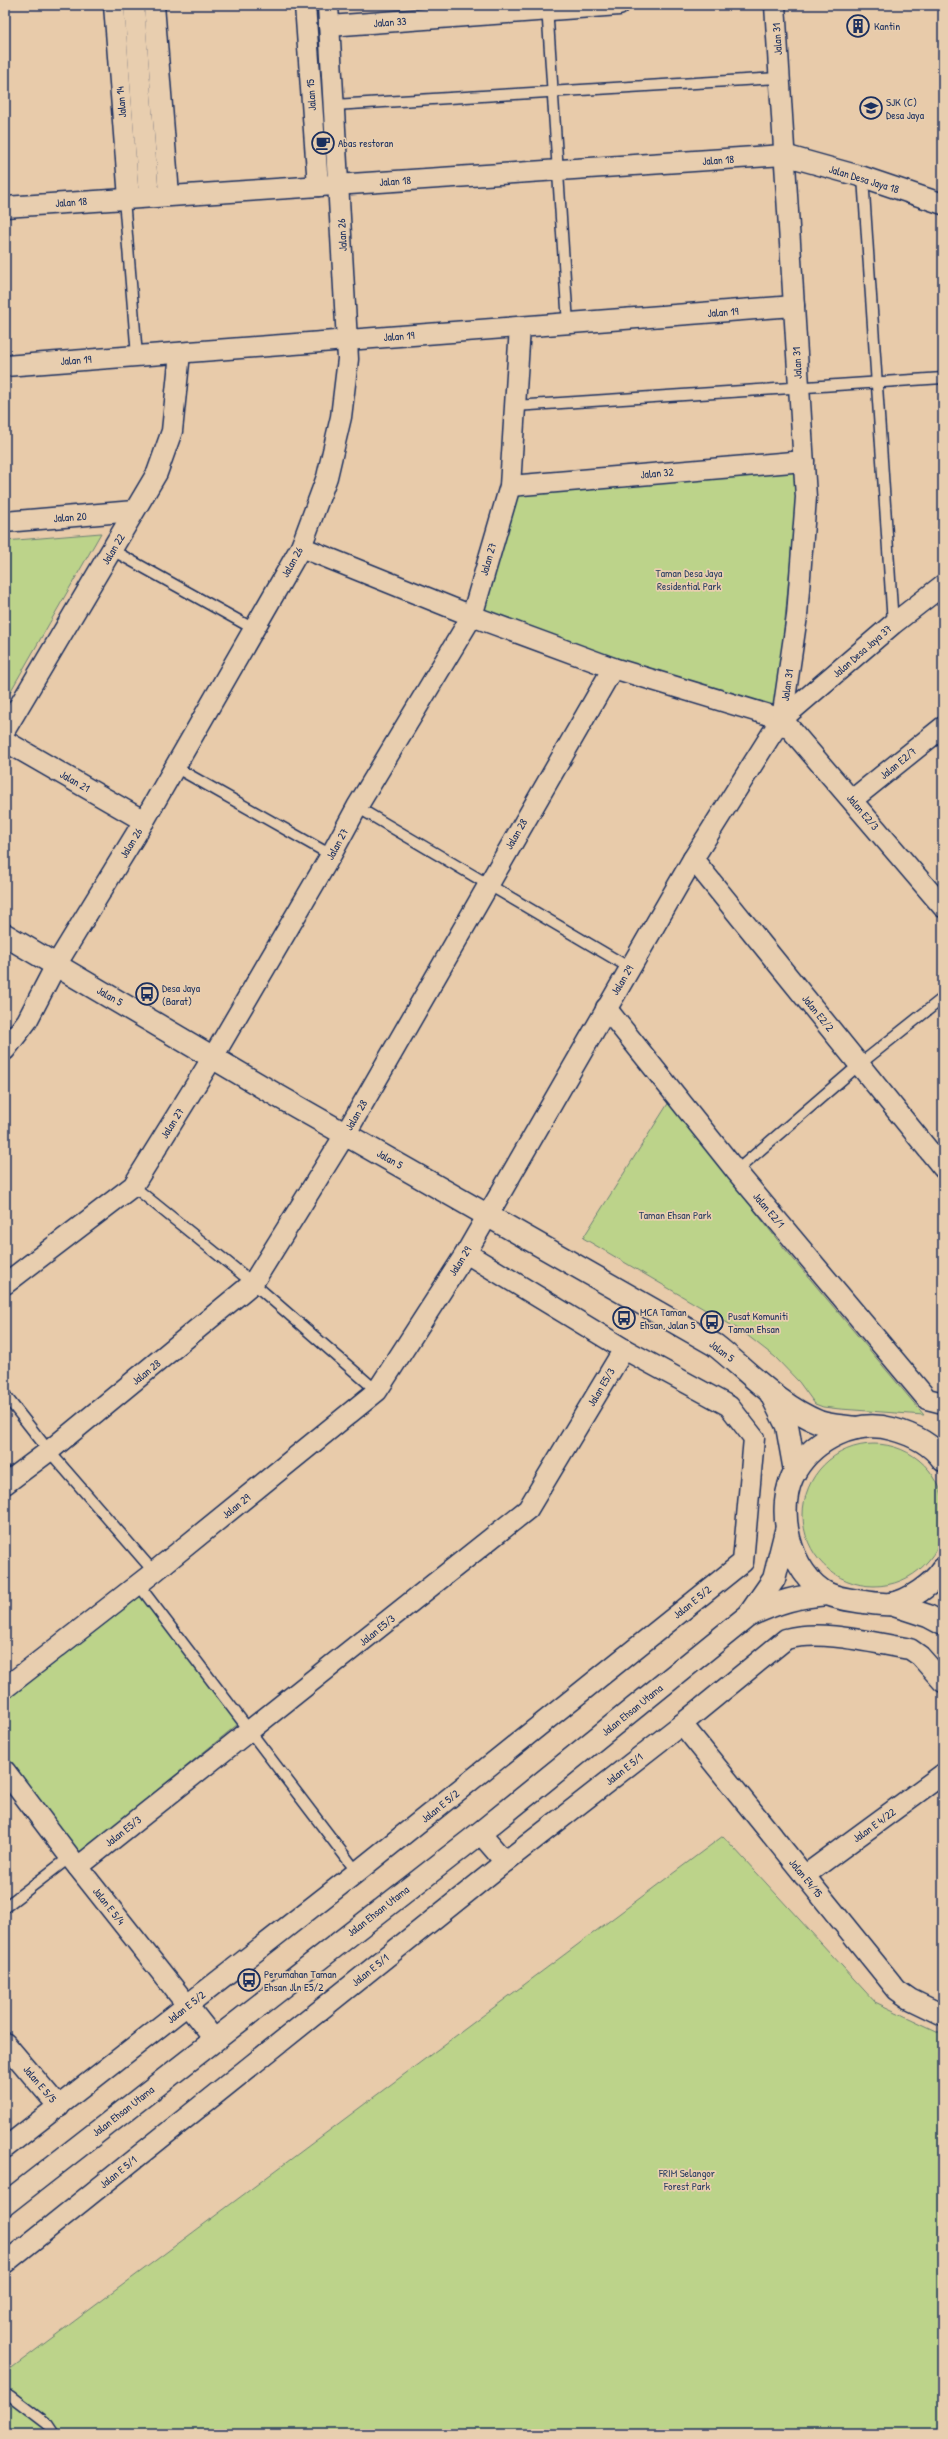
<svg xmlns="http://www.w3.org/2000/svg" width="948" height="2439" font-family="'Patrick Hand',sans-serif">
  <rect width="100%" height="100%" fill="#e8cbaa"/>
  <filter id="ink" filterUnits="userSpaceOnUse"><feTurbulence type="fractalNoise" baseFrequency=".025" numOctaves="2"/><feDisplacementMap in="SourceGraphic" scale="8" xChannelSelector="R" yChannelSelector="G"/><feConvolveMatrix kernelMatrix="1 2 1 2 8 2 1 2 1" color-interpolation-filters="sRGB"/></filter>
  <g filter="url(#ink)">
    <g fill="#bcd38a" stroke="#6c8174">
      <path d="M799 472 776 714 480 613 518 494Z"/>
      <path d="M101 533 5 701V541Z"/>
      <path d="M669 1102 780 1243 924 1415 840 1409 823 1407 815 1404 799 1382 775 1357 743 1332 583 1238Z"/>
      <circle cx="874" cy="1515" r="71"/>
      <path d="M139 1594 238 1724 78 1855 5 1761V1699Z"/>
      <path d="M723 1836 875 2002 943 2034V2434H5V2373Z"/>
    </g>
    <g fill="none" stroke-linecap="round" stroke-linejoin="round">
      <g stroke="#1b2f5e" stroke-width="13">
        <g id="lane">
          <path d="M547 6 568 324"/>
          <path d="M334 105 779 78"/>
          <path d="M863 177 893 624"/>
          <path d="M124 199 137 356"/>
          <path d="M515 406 943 378"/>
          <path d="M112 550 254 629"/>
          <path d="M175 767 331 855"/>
          <path d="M357 807 630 968"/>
          <path d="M736 1171 860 1064 943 998"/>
          <path d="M133 1186 253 1283 377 1391"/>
          <path d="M5 1395 49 1451 154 1572"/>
          <path d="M138 1584 357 1872"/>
          <path d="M5 1907 70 1857"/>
          <path d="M11 2396 49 2425 55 2434"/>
        </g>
      </g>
      <g stroke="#1b2f5e" stroke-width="23">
        <g id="street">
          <path d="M114 5 129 198"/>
          <path d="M134 5 149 197"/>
          <path d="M154 5 169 195"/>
          <path d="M305 5 318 186"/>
          <path d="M775 5 806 497 797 616 782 719"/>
          <path d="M329 26 619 5"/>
          <path d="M5 207 784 155 863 177 943 204"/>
          <path d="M5 366 794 306"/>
          <path d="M510 486 804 461"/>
          <path d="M5 522 134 511"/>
          <path d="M301 547 472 616 613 668 782 719"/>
          <path d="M782 719 943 907"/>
          <path d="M5 730 157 473 172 431 180 353"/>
          <path d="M5 741 144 821"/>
          <path d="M852 800 943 727"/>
          <path d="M693 859 943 1168"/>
          <path d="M606 1008 736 1171 927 1399 943 1403"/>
          <path d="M5 1050 27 1021 56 965 144 821 301 547 327 477 341 417 348 359 328 5"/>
          <path d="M5 1284 133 1186 213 1057 331 855 357 807 472 616 510 486 520 327"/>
          <path d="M5 1484 49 1451 253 1283 346 1133 613 668"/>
          <path d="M5 1688 154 1572 377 1391 466 1253 693 859 771 735 782 719 893 624 943 585"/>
          <path d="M682 1724 897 1990 910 1999 943 2015"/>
          <path d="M5 1771 70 1857 214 2039"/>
          <path d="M480 1833 505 1862"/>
          <path d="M78 1867 528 1509 624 1349"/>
          <path d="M804 1876 943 1774"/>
          <path d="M5 2043 59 2107"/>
          <path d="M5 2148 357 1872 743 1562 754 1438 729 1406 624 1349 466 1253"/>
          <path d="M5 2263 505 1862 682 1724 786 1639C822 1629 873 1643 910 1649L920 1656 943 1682"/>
        </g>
      </g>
      <g stroke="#1b2f5e" stroke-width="25">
        <g id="secondary">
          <path d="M5 935 278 1096 715 1345C748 1371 779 1406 819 1422 830 1426 844 1426 856 1428"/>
          <path d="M771 1394 787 1426 795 1471"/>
          <path d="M943 1460C931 1443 911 1434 892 1429 856 1419 815 1439 796 1470 773 1507 790 1575 828 1594 839 1599 852 1600 864 1602 872 1603 882 1605 891 1604 909 1601 933 1584 943 1569"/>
          <path d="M891 1604 928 1616 943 1624"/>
          <path d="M750 1615C778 1602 798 1596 828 1594"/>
          <path d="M5 2204 480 1833 749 1615 774 1579 786 1531"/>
        </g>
      </g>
      <use href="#lane" stroke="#e8ceaf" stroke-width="10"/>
      <use href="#street" stroke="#e8ceaf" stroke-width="20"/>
      <use href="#secondary" stroke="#e8ceaf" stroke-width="22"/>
    </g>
  </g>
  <defs>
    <g id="building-ring" transform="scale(1.15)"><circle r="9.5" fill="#e8ceaf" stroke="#1b2f5e" stroke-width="1.5"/><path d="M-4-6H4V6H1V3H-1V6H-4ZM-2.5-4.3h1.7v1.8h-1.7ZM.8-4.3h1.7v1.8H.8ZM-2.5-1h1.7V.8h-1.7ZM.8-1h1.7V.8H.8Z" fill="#1b2f5e"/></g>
    <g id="school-ring" transform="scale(1.15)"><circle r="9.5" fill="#e8ceaf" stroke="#1b2f5e" stroke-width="1.5"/><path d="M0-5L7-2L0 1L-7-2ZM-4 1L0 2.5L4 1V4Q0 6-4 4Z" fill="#1b2f5e"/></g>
    <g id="cafe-ring" transform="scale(1.15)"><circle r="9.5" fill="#e8ceaf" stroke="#1b2f5e" stroke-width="1.5"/><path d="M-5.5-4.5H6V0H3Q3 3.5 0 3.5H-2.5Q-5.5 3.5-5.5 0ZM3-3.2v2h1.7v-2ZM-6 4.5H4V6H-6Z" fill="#1b2f5e"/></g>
    <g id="bus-ring" transform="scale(1.15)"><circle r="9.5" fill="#e8ceaf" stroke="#1b2f5e" stroke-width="1.5"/><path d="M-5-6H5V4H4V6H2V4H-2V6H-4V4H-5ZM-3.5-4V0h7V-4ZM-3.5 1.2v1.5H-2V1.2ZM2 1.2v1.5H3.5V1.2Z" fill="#1b2f5e"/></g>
  </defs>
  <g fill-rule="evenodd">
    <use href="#building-ring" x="858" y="26"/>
    <use href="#school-ring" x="871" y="108"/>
    <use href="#cafe-ring" x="323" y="143"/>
    <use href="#bus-ring" x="147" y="994"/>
    <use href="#bus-ring" x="624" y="1318"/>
    <use href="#bus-ring" x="712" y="1322"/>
    <use href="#bus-ring" x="249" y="1980"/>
  </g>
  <g text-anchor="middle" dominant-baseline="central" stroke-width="3.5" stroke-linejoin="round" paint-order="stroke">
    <g font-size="11" fill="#1b2f5e" stroke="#e8ceaf">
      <text transform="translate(390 22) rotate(-4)">Jalan 33</text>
      <text transform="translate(777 39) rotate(-94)">Jalan 31</text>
      <text transform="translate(311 95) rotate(-94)">Jalan 15</text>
      <text transform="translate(121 102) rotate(-95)">Jalan 14</text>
      <text transform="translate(718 160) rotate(-4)">Jalan 18</text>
      <text transform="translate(864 179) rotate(17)">Jalan Desa Jaya 18</text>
      <text transform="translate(395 181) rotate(-4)">Jalan 18</text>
      <text transform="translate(71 202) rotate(-4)">Jalan 18</text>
      <text transform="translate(342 235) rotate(-93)">Jalan 26</text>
      <text transform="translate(723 312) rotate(-4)">Jalan 19</text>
      <text transform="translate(399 336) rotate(-4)">Jalan 19</text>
      <text transform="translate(76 360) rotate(-4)">Jalan 19</text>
      <text transform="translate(797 363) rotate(-93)">Jalan 31</text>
      <text transform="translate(657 473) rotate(-5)">Jalan 32</text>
      <text transform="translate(70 517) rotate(-4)">Jalan 20</text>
      <text transform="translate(113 549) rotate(-59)">Jalan 22</text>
      <text transform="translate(488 559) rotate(-74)">Jalan 27</text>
      <text transform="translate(292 562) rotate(-61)">Jalan 26</text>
      <text transform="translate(862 651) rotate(-41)">Jalan Desa Jaya 37</text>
      <text transform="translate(787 685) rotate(-82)">Jalan 31</text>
      <text transform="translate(898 763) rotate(-39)">Jalan E2/7</text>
      <text transform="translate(75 781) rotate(30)">Jalan 21</text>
      <text transform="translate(863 812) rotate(50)">Jalan E2/3</text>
      <text transform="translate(516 834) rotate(-60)">Jalan 28</text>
      <text transform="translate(131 843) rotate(-59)">Jalan 26</text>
      <text transform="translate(337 844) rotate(-62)">Jalan 27</text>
      <text transform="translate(622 980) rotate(-59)">Jalan 29</text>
      <text transform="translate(110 996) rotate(30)">Jalan 5</text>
      <text transform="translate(818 1013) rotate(51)">Jalan E2/2</text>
      <text transform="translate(356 1115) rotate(-60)">Jalan 28</text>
      <text transform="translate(172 1123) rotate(-58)">Jalan 27</text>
      <text transform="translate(390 1159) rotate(30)">Jalan 5</text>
      <text transform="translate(769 1210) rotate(50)">Jalan E2/1</text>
      <text transform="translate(460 1261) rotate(-58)">Jalan 29</text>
      <text transform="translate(722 1351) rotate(37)">Jalan 5</text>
      <text transform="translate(146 1372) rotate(-39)">Jalan 28</text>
      <text transform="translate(601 1387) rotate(-59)">Jalan E5/3</text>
      <text transform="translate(236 1506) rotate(-39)">Jalan 29</text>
      <text transform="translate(692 1602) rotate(-39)">Jalan E 5/2</text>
      <text transform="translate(377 1630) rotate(-39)">Jalan E5/3</text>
      <text transform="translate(632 1710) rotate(-39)">Jalan Ehsan Utama</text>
      <text transform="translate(624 1769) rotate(-38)">Jalan E 5/1</text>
      <text transform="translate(440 1806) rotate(-39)">Jalan E 5/2</text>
      <text transform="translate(874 1825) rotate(-36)">Jalan E 4/22</text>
      <text transform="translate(123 1831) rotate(-38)">Jalan E5/3</text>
      <text transform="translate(806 1878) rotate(51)">Jalan E4/15</text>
      <text transform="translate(109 1906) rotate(52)">Jalan E 5/4</text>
      <text transform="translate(378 1911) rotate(-38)">Jalan Ehsan Utama</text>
      <text transform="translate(370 1970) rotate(-39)">Jalan E 5/1</text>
      <text transform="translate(186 2007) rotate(-38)">Jalan E 5/2</text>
      <text transform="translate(40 2084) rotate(50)">Jalan E 5/5</text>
      <text transform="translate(123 2111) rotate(-38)">Jalan Ehsan Utama</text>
      <text transform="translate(118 2172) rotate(-39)">Jalan E 5/1</text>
    </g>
    <g font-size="11" fill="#1b2f5e" stroke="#e8ceaf" text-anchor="start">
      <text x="874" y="26">Kantin</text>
      <text x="886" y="102">SJK (C)<tspan x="886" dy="13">Desa Jaya</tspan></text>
      <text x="338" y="143">Abas restoran</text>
      <text x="162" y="988">Desa Jaya<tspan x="162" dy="13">(Barat)</tspan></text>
      <text x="640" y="1312">MCA Taman<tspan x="640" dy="13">Ehsan, Jalan 5</tspan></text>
      <text x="728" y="1316">Pusat Komuniti<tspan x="728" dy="13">Taman Ehsan</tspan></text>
      <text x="264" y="1974">Perumahan Taman<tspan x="264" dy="13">Ehsan Jln E5/2</tspan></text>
    </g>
    <g font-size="11" fill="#2b3f62" stroke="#e8ceaf">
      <text x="689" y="573">Taman Desa Jaya<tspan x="689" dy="13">Residential Park</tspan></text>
      <text x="675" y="1215">Taman Ehsan Park</text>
      <text x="687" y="2173">FRIM Selangor<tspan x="687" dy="13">Forest Park</tspan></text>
    </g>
  </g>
  <rect width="948" height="2439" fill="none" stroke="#e8ceaf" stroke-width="20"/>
  <rect x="10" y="10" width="928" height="2419" fill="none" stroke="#1b2f5e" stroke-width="1.5" filter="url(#ink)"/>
</svg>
